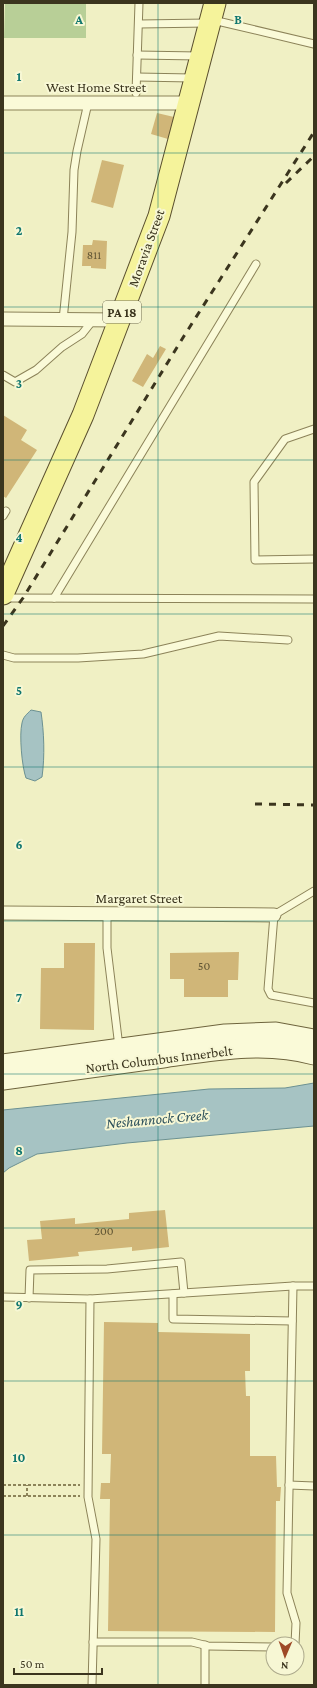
<svg xmlns="http://www.w3.org/2000/svg" width="317" height="1688" font-family="'Crimson Pro',serif">
  <rect width="100%" height="100%" fill="#f0f0c4"/>
  <path fill="#b8cf97" d="M5 3H86V38H4Z"/>
  <g fill="#a6c3c3" stroke="#6c9192">
    <path d="M31 710 41 712C44 732 45 756 42 777L35 781 26 778C22 767 19 735 22 723 23 717 27 714 31 710Z"/>
    <path d="M314 1083V1126L127 1143 37 1154 9 1168 3 1173V1110L209 1089 285 1088Z"/>
  </g>
  <g fill="#d0b678">
    <path d="M157 113 174 117 168 139 151 134Z"/>
    <path d="M102 160 124 165 113 208 91 202Z"/>
    <path d="M93 240 107 241 106 269 91 268V266H82L83 245H92Z"/>
    <path d="M160 346 166 349 143 387 132 381 147 354 153 358Z"/>
    <path d="M3 415 27 430 21 440 37 450 6 498 3 496Z"/>
    <path d="M64 943H95L94 1030 40 1029 41 968H64Z"/>
    <path d="M239 952 238 980H228V997H184V979H170V953Z"/>
    <path d="M165 1210 169 1247 132 1251V1247L78 1252 79 1256 29 1261 27 1240 42 1239 40 1221 75 1218V1224L129 1219V1213Z"/>
    <path d="M104 1322 158 1323V1332L250 1334V1371H245L246 1396H250V1456H276L277 1487H281L280 1501H276L275 1632 108 1631 110 1499H100L101 1483H110L111 1454H102Z"/>
  </g>
  <g fill="none" stroke-linecap="round" stroke-linejoin="round">
    <g stroke="#8c8359" stroke-width="9">
      <g id="service">
        <path d="M213 20 314 44"/>
        <path d="M139 24 208 23"/>
        <path d="M137 55 199 56"/>
        <path d="M137 77 192 78"/>
        <path d="M136 93 139 3"/>
        <path d="M63 320 72 232 74 170 77 151 88 103"/>
        <path d="M3 375 15 382 36 370 62 347 82 334 93 320"/>
        <path d="M314 429 285 439 254 482 255 560 314 559"/>
        <path d="M3 516 6 511"/>
        <path d="M4 598 314 599"/>
        <path d="M54 598 256 264"/>
        <path d="M3 655 14 658H78L143 654 219 636 288 640"/>
        <path d="M314 891 274 915 268 989 271 995 314 1003"/>
        <path d="M107 914V948L119 1047"/>
        <path d="M293 1286 287 1593 296 1623 295 1644"/>
        <path d="M173 1294V1319L292 1321"/>
        <path d="M3 1297 90 1299 293 1286H314"/>
        <path d="M29 1298 30 1270 107 1269 181 1262 184 1293"/>
        <path d="M90 1299 88 1497 96 1539 92 1685"/>
        <path d="M289 1485 314 1486"/>
        <path d="M93 1642H192L208 1646 273 1647"/>
        <path d="M205 1645V1685"/>
      </g>
    </g>
    <g stroke="#8c8359" stroke-width="15">
      <g id="minor">
        <path d="M3 103H189"/>
        <path d="M3 319 119 320"/>
        <path d="M3 913 274 915"/>
      </g>
    </g>
    <g stroke="#6e643d" stroke-width="21">
      <g id="secondary">
        <path d="M3 1064 225 1034 276 1032 314 1039"/>
        <path d="M3 1080C56 1073 110 1065 163 1058 213 1051 264 1041 314 1055"/>
      </g>
    </g>
    <g stroke="#5a4f2e" stroke-width="23">
      <path id="primary" d="M3 594 83 415 159 216 215 3"/>
    </g>
    <g stroke="#8c8359" stroke-width="2" stroke-dasharray="3 2" stroke-linecap="butt">
      <path d="M3 1485H80"/>
      <path d="M3 1496H80"/>
      <path d="M27 1496V1485"/>
    </g>
    <use href="#service" stroke="#fafad8" stroke-width="7"/>
    <use href="#minor" stroke="#fafad8" stroke-width="13"/>
    <use href="#secondary" stroke="#fafad8" stroke-width="19"/>
    <use href="#primary" stroke="#f5f39b" stroke-width="21"/>
    <g stroke="#3b351e" stroke-width="3" stroke-dasharray="7 7" stroke-linecap="butt">
      <path d="M286 183 314 156"/>
      <path d="M3 626 23 598 184 336 314 132"/>
      <path d="M255 804 314 805"/>
    </g>
  </g>
  <path fill="none" stroke="#0f766e" stroke-width="1" stroke-opacity="0.55" d="M158 3V1685M3 153H314M3 307H314M3 460H314M3 614H314M3 767H314M3 921H314M3 1074H314M3 1228H314M3 1381H314M3 1535H314"/>
  <g text-anchor="middle" dominant-baseline="central" stroke-width="4" stroke-linejoin="round" paint-order="stroke">
    <g font-size="12" fill="#605534">
      <text x="94" y="255">811</text>
      <text x="204" y="966">50</text>
      <text x="104" y="1231">200</text>
    </g>
    <rect fill="#f7f7d4" stroke="#736f55" stroke-width="1" x="103" y="301" width="38" height="22" rx="3"/>
    <g font-size="13" font-weight="bold" fill="#3b351e">
      <text x="122" y="312">PA 18</text>
    </g>
    <g font-size="14" fill="#3b351e" stroke="#f7f7d4">
      <text x="96" y="87">West Home Street</text>
      <text transform="translate(146 248) rotate(-70)">Moravia Street</text>
      <text x="139" y="898">Margaret Street</text>
      <text transform="translate(159 1059) rotate(-7)">North Columbus Innerbelt</text>
    </g>
    <g font-size="15" font-style="italic" fill="#2d515c" stroke="#f7f7d4">
      <text transform="translate(157 1119) rotate(-5)">Neshannock Creek</text>
    </g>
  </g>
  <g font-size="13" text-anchor="middle" font-weight="bold" fill="#0f766e" stroke="#f7f7d4" stroke-width="4" stroke-linejoin="round" paint-order="stroke">
    <text x="79" y="24">A</text>
    <text x="238" y="24">B</text>
    <text x="19" y="81">1</text>
    <text x="19" y="235">2</text>
    <text x="19" y="388">3</text>
    <text x="19" y="542">4</text>
    <text x="19" y="695">5</text>
    <text x="19" y="849">6</text>
    <text x="19" y="1002">7</text>
    <text x="19" y="1155">8</text>
    <text x="19" y="1309">9</text>
    <text x="19" y="1462">10</text>
    <text x="19" y="1616">11</text>
  </g>
  <rect width="317" height="1688" fill="none" stroke="#3b351e" stroke-width="8"/>
  <g transform="translate(285 1656) rotate(182)"><circle r="19" fill="#f7f7d4" stroke="#aca98b"/>
  <path d="M0-3L7 15L0 10L-7 15Z" fill="#9e4926"/>
  <text y="-6" font-size="11" font-weight="bold" text-anchor="middle" fill="#3b351e">N</text>
  </g>
  <path d="M14 1668v6h88v-6" fill="none" stroke="#3b351e" stroke-width="2"/>
  <text x="20" y="1668" font-size="12" fill="#3b351e" stroke="#f7f7d4" stroke-width="3" paint-order="stroke">50 m</text>
</svg>
